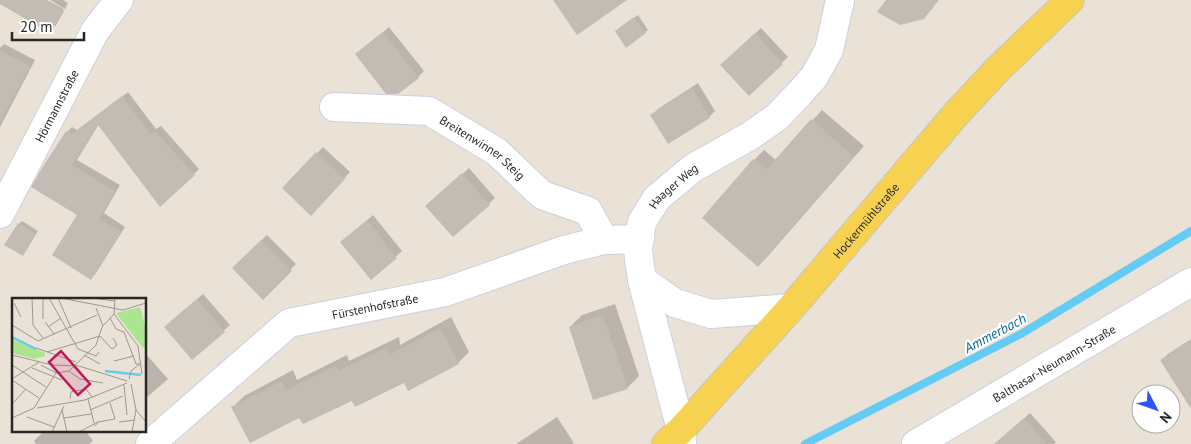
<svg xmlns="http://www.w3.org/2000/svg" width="1191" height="444" font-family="'PT Sans',sans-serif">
  <rect width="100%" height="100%" fill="#ebe2d7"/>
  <g fill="#0003">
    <path d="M9 0H45L64 11 56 25 50 31Z"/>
    <path d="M50 0H63L68 3 65 9Z"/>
    <path d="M638 15 648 30 645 32 619 28Z"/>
    <path d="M389 27 424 71 418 77 363 48Z"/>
    <path d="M761 28 788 57 749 94 722 65Z"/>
    <path d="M4 44 35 60 0 127V48Z"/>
    <path d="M698 83 715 111 709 117 669 142 652 115 658 109Z"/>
    <path d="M128 92 156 129 161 126 199 169 194 174 99 124 77 160 120 185 104 213 125 227 96 273 91 278 78 215 67 132 72 127 77 130Z"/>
    <path d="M822 110 864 146 768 256 758 266 754 160 764 150 776 160Z"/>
    <path d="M323 147 350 172 317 208 284 188Z"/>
    <path d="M469 168 495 198 453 236 433 201Z"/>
    <path d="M373 215 402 251 371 278 348 237Z"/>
    <path d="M22 221 38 231 25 252 19 224Z"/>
    <path d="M267 235 296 264 263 298 233 268Z"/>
    <path d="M203 294 230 325 192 359 171 321Z"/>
    <path d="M615 304 639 376 627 388 570 327 582 315Z"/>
    <path d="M451 317 469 352 458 363 409 389 405 382 300 416 233 407 244 396 293 370 297 380 347 355 349 361 399 337 400 345Z"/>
    <path d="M1191 339V383L1162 360 1168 354Z"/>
    <path d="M145 353 168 379 145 399Z"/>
    <path d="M1030 413 1056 442 1054 444H995Z"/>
    <path d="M557 417 574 443 573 444H516Z"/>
    <path d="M45 430H85L93 441 89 444H36L34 441Z"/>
  </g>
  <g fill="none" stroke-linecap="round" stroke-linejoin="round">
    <path stroke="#63cbf4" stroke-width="8" d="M805 444 1021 334 1191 231"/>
  </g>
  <g fill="#c2bcb4">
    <path d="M0 0H47L64 9 50 33 0 4Z"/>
    <path d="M553 0H627L577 35Z"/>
    <path d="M886 0H939L924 19 900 25 877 12Z"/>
    <path d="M634 17 646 33 626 48 615 31Z"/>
    <path d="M383 32 419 78 398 94H386L355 54Z"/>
    <path d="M755 33 783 64 749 96 720 65Z"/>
    <path d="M0 51 30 66 0 123Z"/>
    <path d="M692 88 710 118 668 144 650 115Z"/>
    <path d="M122 96 150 134 155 131 195 175 160 207 98 125 72 165 115 191 99 219 121 232 91 280 52 255 77 215 31 187 42 168 66 131 71 135Z"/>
    <path d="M811 119 854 157 758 267 702 218 753 159 766 170Z"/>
    <path d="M316 152 345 179 311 216 282 188Z"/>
    <path d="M462 173 490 205 453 237 425 206Z"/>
    <path d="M367 220 397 258 371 280 340 242Z"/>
    <path d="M18 223 36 234 23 256 4 245Z"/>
    <path d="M261 240 292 271 263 300 232 268Z"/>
    <path d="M197 299 225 332 192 360 164 327Z"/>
    <path d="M603 315 628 389 593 400 569 327Z"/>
    <path d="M440 328 459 364 408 391 404 383 355 407 352 401 303 424 299 418 250 443 231 407 282 381 286 390 336 366 338 371 388 347 389 355Z"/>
    <path d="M1191 340V409L1160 360Z"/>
    <path d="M1024 418 1047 444H994Z"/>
  </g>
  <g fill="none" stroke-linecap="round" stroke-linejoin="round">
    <g stroke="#ccd0e1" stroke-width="30">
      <g id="minor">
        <path id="s1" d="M334 107 429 111 497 152 542 195 588 211 604 240"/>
        <path id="s2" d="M0 214 95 31 119 0"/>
        <path d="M642 280 675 303 711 314 791 308"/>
        <path id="s3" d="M150 444 289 323 445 292 564 250 604 240 640 239"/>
        <path id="s4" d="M682 444 681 430 642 280 639 259 638 248 642 222 657 198 693 168 750 136 777 117 798 95 814 77 829 50 840 0"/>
        <path id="s5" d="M916 444 1191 282"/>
      </g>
    </g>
    <g stroke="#c7c7c7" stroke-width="30">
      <g id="major">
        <path id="s6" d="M666 444 681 430 791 308 956 114 998 69 1070 0"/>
      </g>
    </g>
    <use href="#minor" stroke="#fff" stroke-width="28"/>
    <use href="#major" stroke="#f7d250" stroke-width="28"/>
  </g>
  <g text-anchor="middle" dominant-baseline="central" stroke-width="4.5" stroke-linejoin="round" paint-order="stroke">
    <g font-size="12" fill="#272727" stroke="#fff">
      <text stroke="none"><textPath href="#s2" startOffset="122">Hörmannstraße</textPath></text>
      <text stroke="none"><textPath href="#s1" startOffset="160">Breitenwinner Steig</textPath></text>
      <text stroke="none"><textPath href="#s4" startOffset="276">Haager Weg</textPath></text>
      <text stroke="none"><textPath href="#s6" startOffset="300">Hockermühlstraße</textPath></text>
      <text stroke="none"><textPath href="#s3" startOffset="272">Fürstenhofstraße</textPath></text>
      <text stroke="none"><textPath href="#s5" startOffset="160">Balthasar-Neumann-Straße</textPath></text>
    </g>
    <g font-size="14" font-style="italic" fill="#07669a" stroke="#fff">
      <text transform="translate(995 333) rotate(-28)">Ammerbach</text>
    </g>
  </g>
  <g transform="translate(12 298)">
    <rect width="134" height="134" fill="#ebe2d7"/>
    <path d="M128 9 134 31V49H130L104 15ZM0 41 33 55V58L22 61 0 55Z" fill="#abe58f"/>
    <path fill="none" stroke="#63cbf4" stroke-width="2.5" d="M0 39 24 51M93 73 129 77"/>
    <path fill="none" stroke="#9d9791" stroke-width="1" d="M20 0 21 27 31 40M31 0V21M37 0 66 51 84 58 87 54M46 0 59 30M49 0 111 12 134 5M80 0 103 3M103 0 102 16 126 48 130 76M2 5 9 19M84 10 91 28M98 20 104 31 112 34 124 66H128M33 24 42 36M0 27 26 43 85 17M36 29 49 20M88 38 100 51 105 47 101 40M24 50 64 64M35 54 88 38M0 57 40 67 67 68 115 83M72 57 88 66M102 63 122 58M0 67 34 89M29 67 44 75M20 70 50 82M57 73 68 81 91 85M0 81 27 64M117 81 119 73 128 66M0 82 27 100M119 86 124 112 120 134M112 87 115 117M58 101 59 94 74 91 80 99M76 101 82 125M0 106 13 92M22 110 44 75 57 73 84 47 90 29 102 16M25 110 73 102 115 85M50 112 55 134M78 112 111 98M124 112 134 124M15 119 42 129M0 120 22 110M52 120 79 116M86 124 103 121 98 105M107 124 123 122M40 134 52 108M67 134 86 124 83 128"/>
    <path fill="#c2185b" fill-opacity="0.15" stroke="#c2185b" stroke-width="2.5" d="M49 53 78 86 66 97 37 64Z"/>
    <rect width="134" height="134" fill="none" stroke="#272727" stroke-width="2.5"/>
  </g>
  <g transform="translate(1156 409) rotate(131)"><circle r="24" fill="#ffffff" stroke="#a9a9a9"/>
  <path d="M0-4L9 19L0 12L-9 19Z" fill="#2f53ff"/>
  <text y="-8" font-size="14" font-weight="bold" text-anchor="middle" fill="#272727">N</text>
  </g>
  <path d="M12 32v8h72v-8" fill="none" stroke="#272727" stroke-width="2.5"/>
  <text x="20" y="32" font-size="15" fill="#272727" stroke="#ffffff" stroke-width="4" paint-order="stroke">20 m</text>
</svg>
